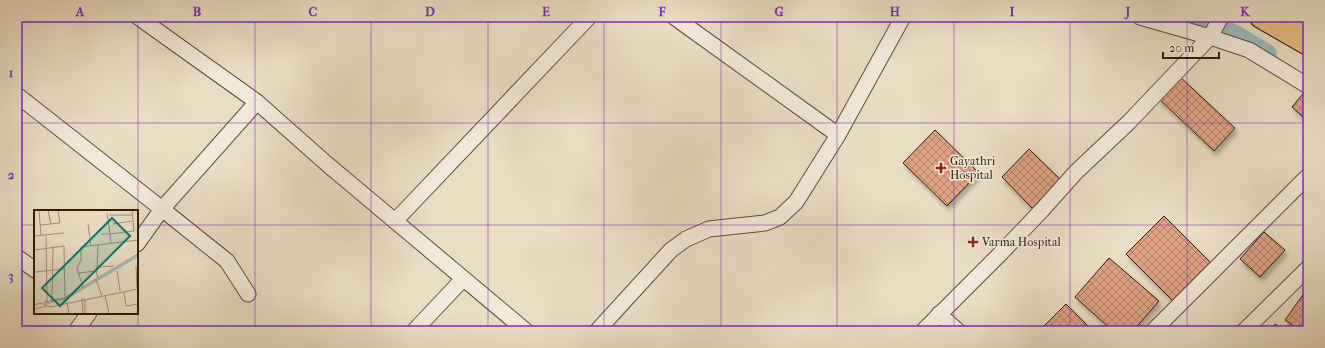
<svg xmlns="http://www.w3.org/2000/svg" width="1325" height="348" font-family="'IM FELL French Canon',serif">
  <defs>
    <pattern id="building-cross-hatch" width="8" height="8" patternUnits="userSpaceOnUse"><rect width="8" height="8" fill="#dea185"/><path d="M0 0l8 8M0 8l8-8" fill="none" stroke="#b5826b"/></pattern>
    <filter id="shadow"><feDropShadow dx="2.5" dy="4.5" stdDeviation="2" flood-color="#0004"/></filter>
  </defs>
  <rect width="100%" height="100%" fill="#e9ddc4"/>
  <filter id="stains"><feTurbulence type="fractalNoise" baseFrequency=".005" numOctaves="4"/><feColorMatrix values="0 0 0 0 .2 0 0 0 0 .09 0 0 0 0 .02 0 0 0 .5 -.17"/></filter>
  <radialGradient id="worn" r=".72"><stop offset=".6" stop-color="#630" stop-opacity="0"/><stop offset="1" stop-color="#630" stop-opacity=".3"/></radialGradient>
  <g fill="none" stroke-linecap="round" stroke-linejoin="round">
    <path stroke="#9ababc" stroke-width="20" d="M1194 17 1235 35 1267 54"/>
  </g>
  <g fill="url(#building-cross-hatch)" stroke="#321a0a" filter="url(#shadow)">
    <path d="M1179 76 1235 128 1214 151 1158 98Z"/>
    <path d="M1306 90 1308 92V121L1292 107Z"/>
    <path d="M935 130 979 173 947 206 903 163Z"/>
    <path d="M1029 149 1064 183 1036 212 1002 177Z"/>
    <path d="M1164 216 1212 264 1174 302 1126 254Z"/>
    <path d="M1264 232 1285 250 1260 277 1240 259Z"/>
    <path d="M1109 258 1159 301 1133 331H1113L1075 297Z"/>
    <path d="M1307 289 1308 331H1300L1285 320Z"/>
    <path d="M1066 304 1093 331H1044L1041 329Z"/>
    <path d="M1275 324 1285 331H1270Z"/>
  </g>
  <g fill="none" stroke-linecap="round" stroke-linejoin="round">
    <g stroke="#604b38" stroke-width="17">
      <g id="minor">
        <path d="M138 17 257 102 327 164 526 331"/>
        <path d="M674 17 838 135"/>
        <path d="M1140 17 1210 37 1249 50 1308 86"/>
        <path d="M17 95 162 209 257 102"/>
        <path d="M395 221 589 17"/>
        <path d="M137 244 162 209 227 261 248 294"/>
        <path d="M17 257 35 270"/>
        <path d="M939 314 958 331"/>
        <path d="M76 331 89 313"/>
        <path d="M414 331 463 279"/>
        <path d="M597 331 671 250 686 239 709 229 765 223 780 217 796 202 838 135 903 17"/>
        <path d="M923 331 1002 252 1042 210 1076 172 1129 122 1210 37 1221 17"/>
        <path d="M1153 331 1308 176"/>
        <path d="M1244 331 1308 268"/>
      </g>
    </g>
    <g stroke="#321a0a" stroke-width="24">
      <g id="primary">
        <path d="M1261 17 1308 44"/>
        <path d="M1297 17 1308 24"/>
      </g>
    </g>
    <use href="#minor" stroke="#f1e9d9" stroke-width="15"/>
    <use href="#primary" stroke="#e4be82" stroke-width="22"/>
  </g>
  <path fill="none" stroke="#7b2cbf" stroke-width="1" stroke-opacity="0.55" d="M138 17V331M255 17V331M371 17V331M488 17V331M604 17V331M721 17V331M837 17V331M954 17V331M1070 17V331M1187 17V331M17 123H1308M17 225H35M137 225H1308"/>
  <g fill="#8f2418" stroke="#f1e9d9" stroke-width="1.5">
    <path d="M939 162h4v4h4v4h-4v4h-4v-4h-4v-4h4z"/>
    <path d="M971 236h4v4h4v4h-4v4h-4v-4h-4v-4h4z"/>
  </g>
  <g text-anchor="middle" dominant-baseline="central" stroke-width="3" stroke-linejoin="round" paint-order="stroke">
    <g font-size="12" fill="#321a0a" stroke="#f1e9d9" text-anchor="start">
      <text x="950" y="161">Gayathri<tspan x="950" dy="14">Hospital</tspan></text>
      <text x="982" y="242">Varma Hospital</text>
    </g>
  </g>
  <g transform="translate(34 210)">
    <rect width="104" height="104" fill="#e9ddc4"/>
    <path fill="none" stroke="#9ababc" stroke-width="2" d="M10 94 33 88 104 46"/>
    <path fill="none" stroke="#a08f7a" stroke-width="1" d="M5 0 7 26M14 0 17 14M75 5H98M54 14 57 36M79 14 98 11M6 15 26 13 24 0M67 24H76L73 3M0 26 30 23M12 26 13 92M77 34 76 24 100 21 98 0M0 40 30 36 31 91M102 56 103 78M64 57 80 56M83 61 86 81M0 62 30 59M63 62 64 35M45 63 62 61 64 68M62 70 68 86M49 78 43 58 47 50V37L104 30M90 82 92 96 104 94M71 85 75 104M48 88 49 104M51 90V104M10 92 30 88 104 44M18 92 19 36M33 92 35 104M0 95 7 93 16 97 104 79M0 99 13 96"/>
    <path fill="#0f766e" fill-opacity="0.15" stroke="#0f766e" stroke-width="2" d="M78 8 96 26 26 96 8 78Z"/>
    <rect width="104" height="104" fill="none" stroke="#321a0a" stroke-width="2"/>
  </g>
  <rect width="1325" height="348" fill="none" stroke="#e9ddc4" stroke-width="44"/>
  <path d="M1163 52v6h56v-6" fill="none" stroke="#321a0a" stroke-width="2"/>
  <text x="1169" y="52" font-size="12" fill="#321a0a" stroke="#f1e9d9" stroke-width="3" paint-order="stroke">20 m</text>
  <rect x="22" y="22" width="1281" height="304" fill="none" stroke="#7b2cbf" stroke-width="1.5"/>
  <g font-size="13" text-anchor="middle" font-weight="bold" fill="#7b2cbf">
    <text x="80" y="16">A</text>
    <text x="197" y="16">B</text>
    <text x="313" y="16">C</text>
    <text x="430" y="16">D</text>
    <text x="546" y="16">E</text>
    <text x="662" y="16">F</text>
    <text x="779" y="16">G</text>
    <text x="895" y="16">H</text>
    <text x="1012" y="16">I</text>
    <text x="1128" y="16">J</text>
    <text x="1245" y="16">K</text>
    <text x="11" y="77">1</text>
    <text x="11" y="179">2</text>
    <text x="11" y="280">3</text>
  </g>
  <rect width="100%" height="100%" filter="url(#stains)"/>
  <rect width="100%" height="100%" fill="url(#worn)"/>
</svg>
